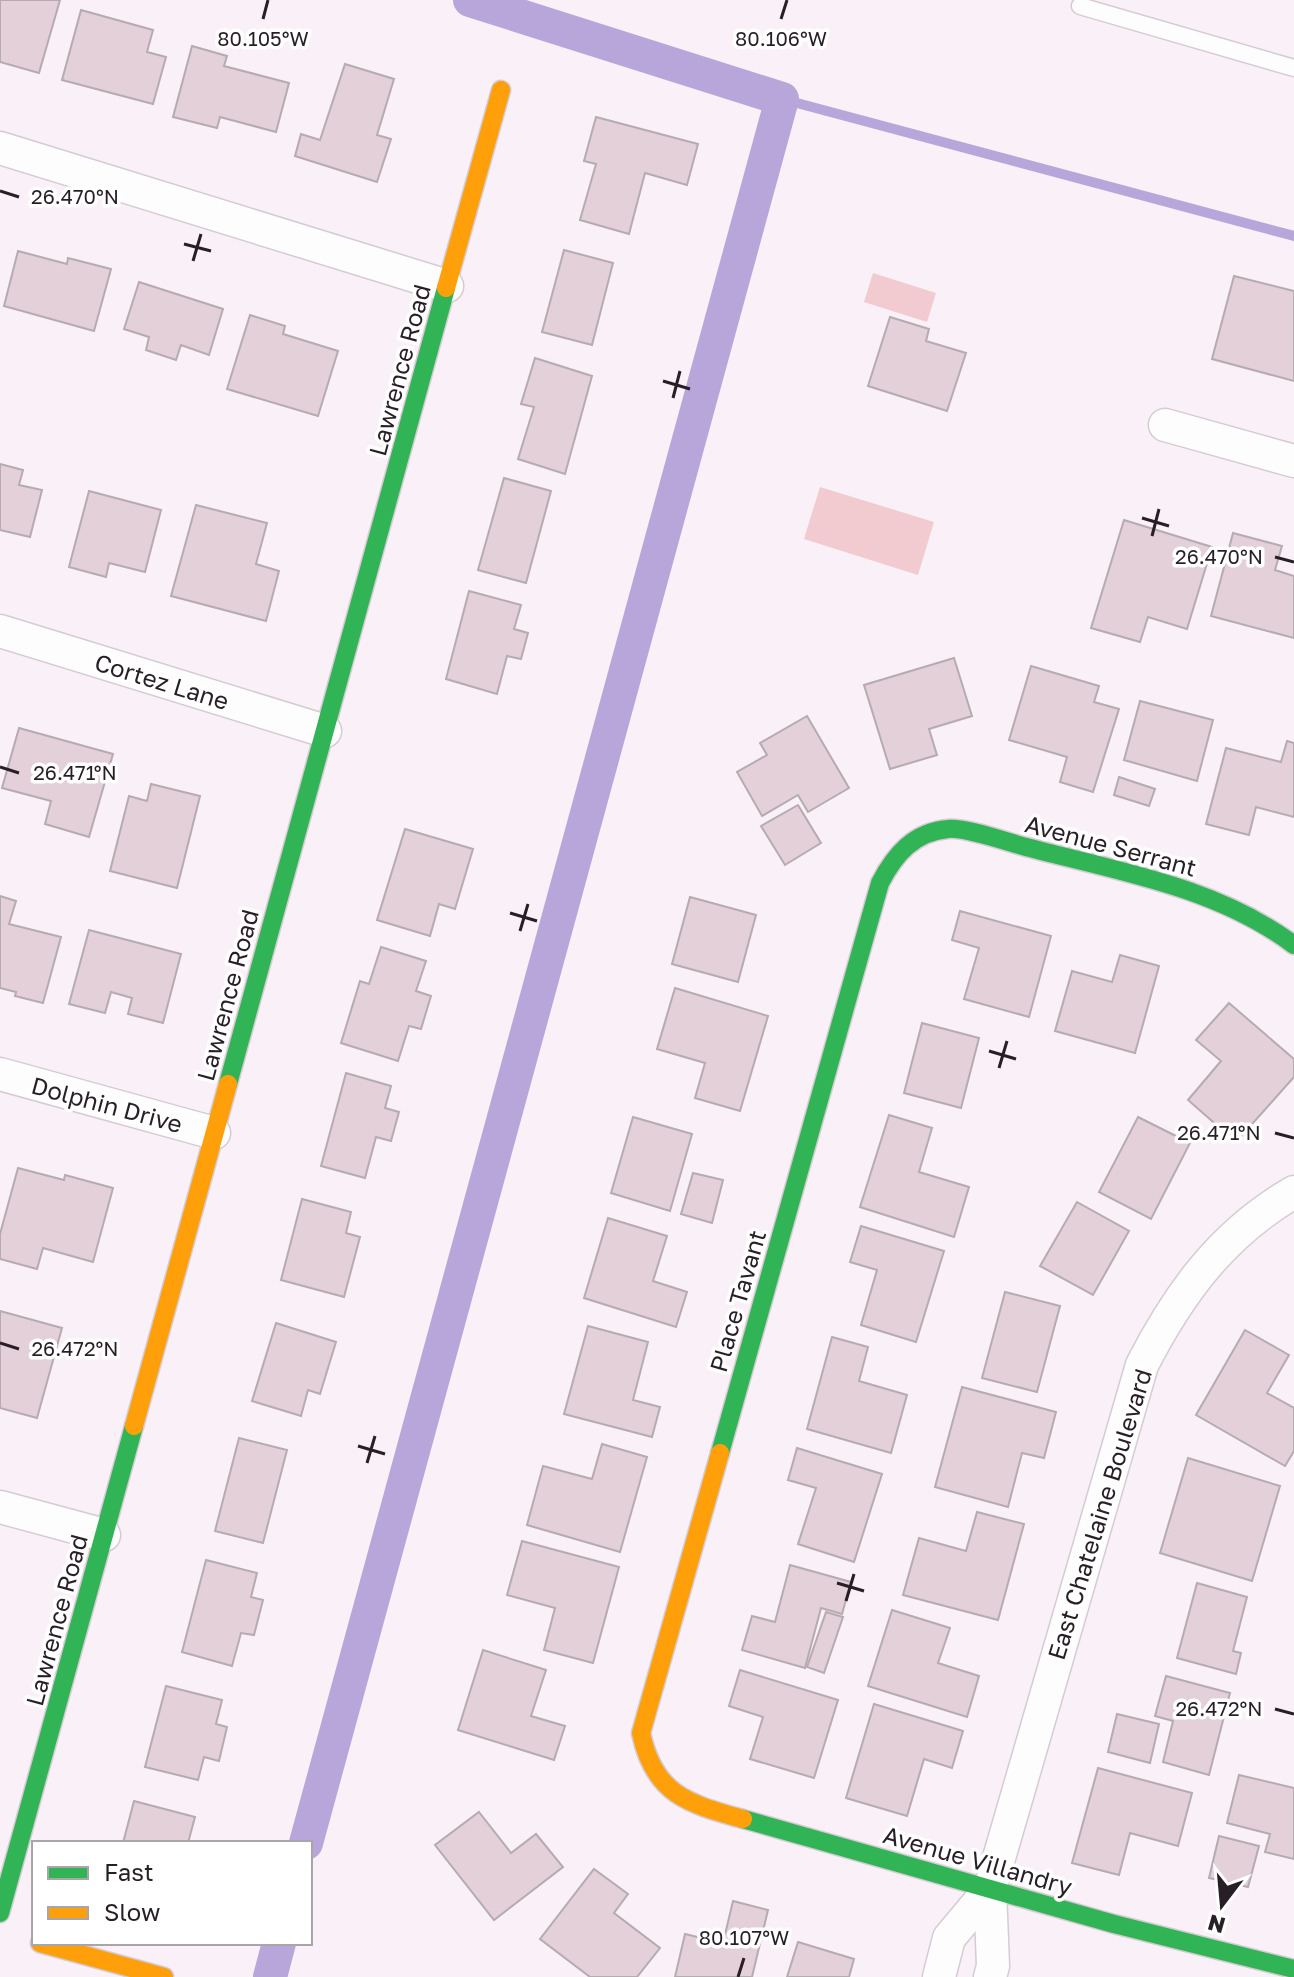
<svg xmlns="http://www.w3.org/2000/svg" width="1294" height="1977" font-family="'Golos Text',sans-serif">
  <rect width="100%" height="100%" fill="#faf0f7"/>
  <g fill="#f1cbcf">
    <path d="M873 273 936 293 927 322 864 302Z"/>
    <path d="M820 487 934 522 918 575 804 539Z"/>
  </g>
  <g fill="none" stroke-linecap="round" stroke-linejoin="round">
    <path stroke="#b8a6da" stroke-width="10" d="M782 99 1294 236"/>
    <g stroke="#b8a6da" stroke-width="34">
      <path d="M306 1843 782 99 470 0"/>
      <path d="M270 1977 279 1943"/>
    </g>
  </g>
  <g fill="#e3d0d8" stroke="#b5abb0" stroke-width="2">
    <path d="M0 0H60L39 73 0 62Z"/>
    <path d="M81 10 153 30 147 52 166 57 153 104 62 80Z"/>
    <path d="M192 46 227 56 224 66 289 83 276 132 220 117 217 128 173 117Z"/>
    <path d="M345 64 394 79 377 135 391 139 377 182 295 156 301 134 320 140Z"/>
    <path d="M596 117 698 144 687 185 645 173 629 234 580 220 596 164 584 161Z"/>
    <path d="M564 250 613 263 592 345 542 332Z"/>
    <path d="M18 251 67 264 68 258 111 269 94 331 4 306Z"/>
    <path d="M1234 276 1294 291V381L1212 359Z"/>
    <path d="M139 282 223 309 209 355 181 345 176 360 146 350 149 337 124 329Z"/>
    <path d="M250 315 285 326 283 334 338 351 318 416 227 389Z"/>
    <path d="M890 317 929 329 926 341 966 353 947 411 868 386Z"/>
    <path d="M535 358 592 376 565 474 518 459 534 407 521 404Z"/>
    <path d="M0 464 23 470 19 485 42 490 30 537 0 530Z"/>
    <path d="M504 478 551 491 526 583 478 570Z"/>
    <path d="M89 491 161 510 145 572 109 563 106 577 69 567Z"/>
    <path d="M196 505 267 523 256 564 279 571 266 621 171 596Z"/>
    <path d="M1124 520 1212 547 1187 629 1148 617 1140 642 1091 628Z"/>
    <path d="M1233 533 1282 546 1275 570 1294 576V638L1211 616Z"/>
    <path d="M469 591 521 605 514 629 528 633 521 659 507 656 497 694 446 679Z"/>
    <path d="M954 658 972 716 929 729 937 755 890 769 864 685Z"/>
    <path d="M1031 666 1099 686 1094 702 1119 709 1093 792 1060 782 1067 757 1009 740Z"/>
    <path d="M1140 701 1213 720 1197 781 1124 760Z"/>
    <path d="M807 716 849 788 808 812 798 795 762 816 737 772 767 755 760 743Z"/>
    <path d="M19 728 113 754 89 837 45 824 51 801 2 788Z"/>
    <path d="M1287 741 1294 743V817L1256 807 1249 835 1206 824 1226 748 1281 762Z"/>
    <path d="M1119 777 1155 789 1149 806 1114 795Z"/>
    <path d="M151 784 200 796 177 888 110 871 129 796 147 801Z"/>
    <path d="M798 805 821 843 785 865 761 826Z"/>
    <path d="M405 829 473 849 455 909 439 904 430 936 377 920Z"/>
    <path d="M0 896 16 901 9 924 61 937 43 1003 15 996 16 992 0 988Z"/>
    <path d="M690 897 756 915 738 982 672 964Z"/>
    <path d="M960 911 1051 936 1029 1017 964 999 979 948 952 940Z"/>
    <path d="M89 930 181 954 163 1023 128 1014 132 998 111 992 105 1013 69 1004Z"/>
    <path d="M381 947 426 961 416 991 431 996 421 1029 409 1026 398 1061 341 1043 360 981 369 984Z"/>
    <path d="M1120 955 1159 966 1135 1053 1055 1031 1072 971 1112 982Z"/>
    <path d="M675 988 768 1016 740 1111 695 1098 705 1063 657 1049Z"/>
    <path d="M1229 1003 1294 1059V1077L1236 1142 1188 1100 1221 1061 1196 1040Z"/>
    <path d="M922 1023 979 1038 961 1108 904 1093Z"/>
    <path d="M346 1073 391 1086 385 1108 399 1112 391 1141 376 1137 365 1178 321 1166Z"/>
    <path d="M889 1115 932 1128 919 1172 969 1187 954 1237 860 1207Z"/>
    <path d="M633 1117 692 1134 670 1211 611 1193Z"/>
    <path d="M1138 1117 1190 1143 1151 1219 1099 1192Z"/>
    <path d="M18 1168 64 1180 65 1175 113 1188 93 1262 43 1248 37 1269 0 1259V1234Z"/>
    <path d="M693 1173 723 1180 712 1223 681 1214Z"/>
    <path d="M302 1199 351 1212 346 1233 360 1237 344 1297 281 1280Z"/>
    <path d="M1077 1202 1129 1231 1093 1295 1040 1266Z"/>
    <path d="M608 1218 667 1236 653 1281 687 1292 676 1327 584 1298Z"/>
    <path d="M861 1226 944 1251 916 1342 861 1325 877 1270 850 1262Z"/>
    <path d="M1005 1292 1060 1306 1037 1392 982 1378Z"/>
    <path d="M0 1311 62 1328 37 1418 0 1408Z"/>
    <path d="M276 1323 336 1342 320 1394 308 1390 301 1416 252 1401Z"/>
    <path d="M588 1326 648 1342 633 1400 660 1407 652 1437 564 1414Z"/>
    <path d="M1245 1330 1289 1355 1267 1393 1294 1408V1451L1285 1466 1196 1415Z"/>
    <path d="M832 1337 868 1347 859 1381 907 1395 891 1453 807 1429Z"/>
    <path d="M962 1387 1056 1412 1044 1458 1022 1453 1008 1507 935 1487Z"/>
    <path d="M239 1438 287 1450 263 1543 215 1531Z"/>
    <path d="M602 1444 647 1457 620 1552 527 1525 543 1466 592 1479Z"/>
    <path d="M797 1448 882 1474 854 1562 798 1544 816 1488 788 1480Z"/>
    <path d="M1188 1458 1280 1486 1252 1581 1160 1553Z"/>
    <path d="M977 1512 1024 1524 998 1620 903 1595 919 1538 966 1551Z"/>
    <path d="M522 1541 619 1567 593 1663 544 1650 555 1608 507 1595Z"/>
    <path d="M206 1560 257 1573 251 1597 263 1600 254 1635 241 1633 232 1666 182 1652Z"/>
    <path d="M790 1565 851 1582 842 1614 821 1608 805 1668 742 1650 752 1616 775 1622Z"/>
    <path d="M1197 1583 1247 1597 1233 1651 1241 1653 1236 1674 1177 1658Z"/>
    <path d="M892 1610 950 1628 938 1663 979 1676 967 1717 868 1686Z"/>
    <path d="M826 1612 843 1617 824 1673 807 1667Z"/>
    <path d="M483 1650 546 1670 531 1716 565 1726 554 1760 458 1730Z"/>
    <path d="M740 1670 838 1700 814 1778 750 1759 763 1717 729 1706Z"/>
    <path d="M1166 1676 1230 1693 1209 1775 1163 1762 1173 1721 1155 1716Z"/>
    <path d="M166 1686 222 1700 216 1724 227 1727 219 1761 204 1757 198 1780 145 1767Z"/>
    <path d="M874 1704 963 1731 952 1768 924 1759 907 1816 846 1798Z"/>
    <path d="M1117 1714 1159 1724 1150 1763 1108 1752Z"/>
    <path d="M1098 1768 1192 1793 1178 1846 1130 1833 1119 1875 1072 1863Z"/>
    <path d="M1239 1775 1294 1788V1859L1265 1852 1270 1834 1227 1823Z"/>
    <path d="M134 1801 195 1817 188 1843H123Z"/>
    <path d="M479 1812 511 1853 536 1834 563 1867 494 1920 435 1845Z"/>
    <path d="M1219 1836 1259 1846 1248 1887 1209 1878Z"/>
    <path d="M594 1869 628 1894 614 1913 660 1948 637 1977H590L540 1939Z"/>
    <path d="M733 1901 768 1910 752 1977H675L685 1934 723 1943Z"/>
    <path d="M798 1942 854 1959 849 1977H787Z"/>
  </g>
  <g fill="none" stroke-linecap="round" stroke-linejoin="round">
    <g stroke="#d4ccd2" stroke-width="19">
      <path id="lane" d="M1080 6 1294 68"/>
    </g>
    <g stroke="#d4ccd2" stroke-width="35">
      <g id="street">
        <path d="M0 148 447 286"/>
        <path d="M1165 425 1294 461"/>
        <path d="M0 631 325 731"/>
        <path d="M0 1074 214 1133"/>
        <path d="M0 1507 104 1535"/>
        <path d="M939 1977 949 1938 990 1889"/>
        <path d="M990 1977 993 1966 990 1889 1142 1365C1179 1293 1222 1234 1294 1192"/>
      </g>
    </g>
    <g stroke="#d4ccd2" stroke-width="21">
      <g id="fast">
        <path d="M228 1084 446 288"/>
        <path d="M720 1453 880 883C895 854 914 832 948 829 965 827 1007 842 1026 847 1117 871 1217 887 1294 945"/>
        <path d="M743 1819 1114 1924 1294 1969"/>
        <path d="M0 1913 134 1426"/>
      </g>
    </g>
    <g stroke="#d4ccd2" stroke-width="21">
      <g id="slow">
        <path d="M446 288 501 90"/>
        <path d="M134 1426 228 1084"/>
        <path d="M720 1453 641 1733C654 1795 689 1804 743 1819"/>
        <path d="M40 1943 164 1977"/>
      </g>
    </g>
    <use href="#lane" stroke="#fefdfe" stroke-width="16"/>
    <use href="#street" stroke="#fefdfe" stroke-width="32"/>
    <use href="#fast" stroke="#30b455" stroke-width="18"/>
    <use href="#slow" stroke="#ff9f0a" stroke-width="18"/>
  </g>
  <path fill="none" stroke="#281f26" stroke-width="3" d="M263 19 268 0M781 19 787 0M0 191 19 197M184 244 211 251M193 261 201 234M663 381 690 389M673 398 680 371M1142 518 1169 526M1152 536 1159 509M1275 557 1294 562M0 767 19 773M510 913 537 921M520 931 528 904M989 1051 1016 1059M999 1068 1007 1041M1275 1133 1294 1138M0 1343 19 1349M358 1446 385 1454M367 1463 375 1436M837 1583 864 1591M846 1601 854 1574M1275 1709 1294 1714M738 1977 744 1958"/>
  <g text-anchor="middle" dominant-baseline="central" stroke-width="7" stroke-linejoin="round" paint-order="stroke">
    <g font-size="24" fill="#281f26" stroke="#fff">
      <text transform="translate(399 370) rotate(-75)">Lawrence Road</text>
      <text transform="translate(162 681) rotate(17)">Cortez Lane</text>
      <text transform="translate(1111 845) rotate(15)">Avenue Serrant</text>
      <text transform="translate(227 995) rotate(-75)">Lawrence Road</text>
      <text transform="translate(107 1104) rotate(15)">Dolphin Drive</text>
      <text transform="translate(737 1301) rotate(-74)">Place Tavant</text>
      <text transform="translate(1099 1514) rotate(-73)">East Chatelaine Boulevard</text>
      <text transform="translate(56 1620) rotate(-75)">Lawrence Road</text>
      <text transform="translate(978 1860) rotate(16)">Avenue Villandry</text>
    </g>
  </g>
  <g font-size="20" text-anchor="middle" fill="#281f26" stroke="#fff" stroke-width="7" stroke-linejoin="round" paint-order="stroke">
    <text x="263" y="46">80.105°W</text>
    <text x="781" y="46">80.106°W</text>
    <text x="75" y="204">26.470°N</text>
    <text x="1219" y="564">26.470°N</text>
    <text x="75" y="780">26.471°N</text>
    <text x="1219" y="1140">26.471°N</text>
    <text x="75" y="1356">26.472°N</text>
    <text x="1219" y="1716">26.472°N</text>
    <text x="744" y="1945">80.107°W</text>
  </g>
  <rect x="32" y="1841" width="280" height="104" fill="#ffffff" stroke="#a9a5a8" stroke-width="2"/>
  <rect x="48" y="1867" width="40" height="12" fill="#30b455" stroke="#a9a5a8" stroke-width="2"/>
  <text x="104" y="1881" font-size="24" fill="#281f26">Fast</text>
  <rect x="48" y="1907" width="40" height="12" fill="#ff9f0a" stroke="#a9a5a8" stroke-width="2"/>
  <text x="104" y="1921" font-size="24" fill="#281f26">Slow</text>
  <g transform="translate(1222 1905) rotate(196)" stroke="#ffffff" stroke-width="6" paint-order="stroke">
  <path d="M0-6L14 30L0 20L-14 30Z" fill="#281f26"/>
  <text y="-12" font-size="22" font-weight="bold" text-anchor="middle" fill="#281f26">N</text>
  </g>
</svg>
